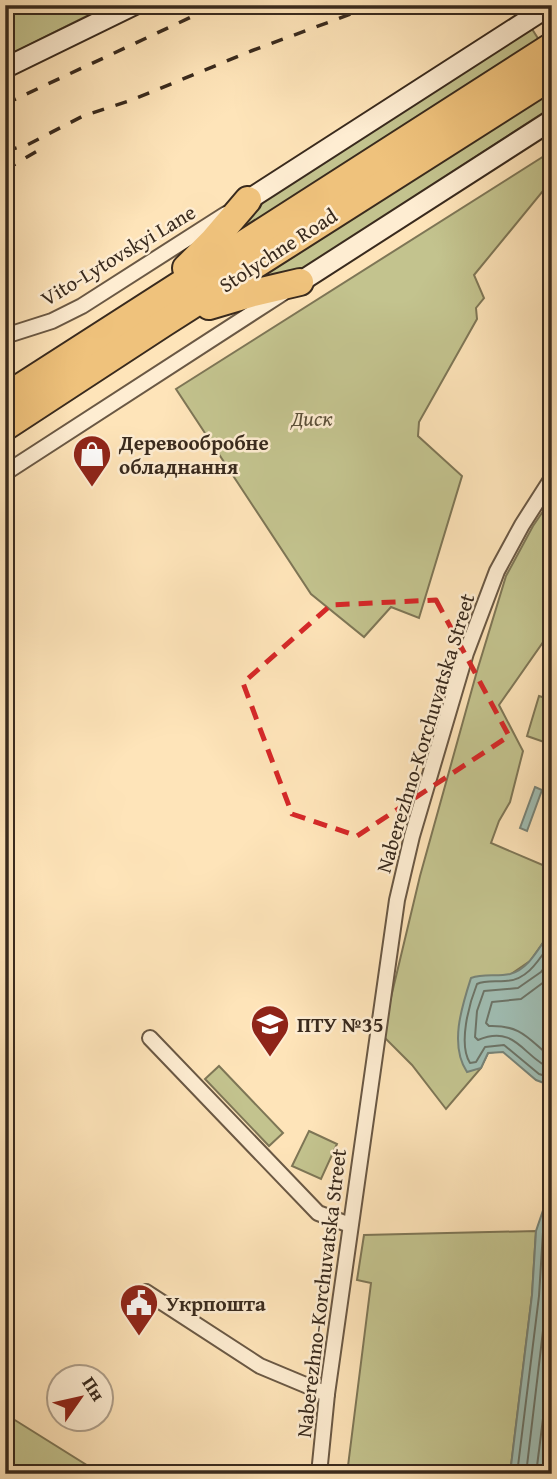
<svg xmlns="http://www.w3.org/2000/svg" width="557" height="1479" font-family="'Gentium Book Plus',serif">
  <rect width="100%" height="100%" fill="#fee4b9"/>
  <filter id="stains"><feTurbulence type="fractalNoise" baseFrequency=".00286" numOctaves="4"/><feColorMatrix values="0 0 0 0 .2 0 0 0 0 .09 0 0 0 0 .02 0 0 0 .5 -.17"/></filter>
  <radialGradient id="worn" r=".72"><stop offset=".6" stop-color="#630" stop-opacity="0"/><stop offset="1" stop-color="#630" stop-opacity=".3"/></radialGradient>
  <g fill="#c3c38e" stroke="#7e7656" stroke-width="2">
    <path d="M5 5H109L5 57Z"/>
    <path d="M532 29 539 40 228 240 257 202Z"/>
    <path d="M552 91V107L304 269 257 280Z"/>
    <path d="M552 151V180L474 275 484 298 476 308 477 319 419 422 418 436 462 476 419 618 391 607 364 637 311 594 176 389Z"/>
    <path d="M552 498V617L548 635 499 705 523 751 510 802 499 821 491 843 552 869V930L530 961 511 974 494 1052 488 1053 481 1068 446 1109 412 1065 382 1035 420 876 477 671 506 576 533 526Z"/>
    <path d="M539 696 552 700V730L547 743 527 736Z"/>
    <path d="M219 1066 283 1133 269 1146 205 1079Z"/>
    <path d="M309 1131 337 1144 321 1179 292 1166Z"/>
    <path d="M536 1231 532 1295 510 1474H347L371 1283 357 1280 364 1235Z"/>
    <path d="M10 1417 93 1469 92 1474H5V1422Z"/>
  </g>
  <g fill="#a0beb4" stroke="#778378" stroke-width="2">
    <path d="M535 787 542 790 527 831 520 828Z"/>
    <path d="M552 930V1086L536 1080 503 1052 488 1053 481 1068 467 1072C449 1045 462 1006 471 978 484 973 496 977 510 974 530 969 540 945 552 930Z"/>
    <path d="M552 1184V1474H510L532 1295 536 1231Z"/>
  </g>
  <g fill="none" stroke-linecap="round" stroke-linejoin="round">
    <g stroke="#6c7468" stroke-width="2">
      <path d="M552 941C540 958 528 981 505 981 496 982 485 980 477 984 469 1004 458 1044 470 1063L476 1062 485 1047 504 1045 539 1074 552 1078"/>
      <path d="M552 957 541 972 518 988 484 991 477 1011 475 1037 478 1040C517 1024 523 1058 552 1069"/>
      <path d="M552 976 521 999 492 1002 486 1023 489 1026C522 1025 528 1039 552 1058"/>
      <path d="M517 1474 539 1296 543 1232 552 1206"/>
      <path d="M526 1474 547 1297 552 1233"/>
      <path d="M536 1474 552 1347"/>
    </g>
    <g stroke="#6a5844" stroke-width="18">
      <g id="street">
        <path d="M5 336 52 321 82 306 226 214"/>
        <path d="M5 473 283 293"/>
        <path d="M150 1038 318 1213 350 1225"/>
        <path d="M146 1292 260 1366 327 1394"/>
        <path d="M319 1474 327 1394 397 900 412 836 466 653 497 571 522 525 552 478"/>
      </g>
    </g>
    <g stroke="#392a1d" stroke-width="23">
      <g id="secondary">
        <path d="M5 68 134 5"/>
        <path d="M248 200 551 5"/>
        <path d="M300 282 552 120"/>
      </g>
    </g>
    <g stroke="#392a1d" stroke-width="30">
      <g id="highway">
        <path d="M186 268 213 241 248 200"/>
        <path d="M209 306 253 293 300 282"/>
        <path d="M5 397 552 46"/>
        <path d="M5 427 164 323 552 76"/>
      </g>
    </g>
    <use href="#street" stroke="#feedd2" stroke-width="14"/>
    <use href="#secondary" stroke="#feedd2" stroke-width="19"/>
    <use href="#highway" stroke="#efc27c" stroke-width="26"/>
    <g stroke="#392a1d" stroke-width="3.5" stroke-dasharray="12 12" stroke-linecap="butt">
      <path d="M5 104 217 5"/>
      <path d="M5 151 27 145 83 116 132 100 251 51 375 5"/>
      <path d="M5 170 44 147"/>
    </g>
  </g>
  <path fill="none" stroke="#d62828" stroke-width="5" stroke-dasharray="14 9" stroke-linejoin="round" d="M436 600 509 736 357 836 292 814 243 683 331 605Z"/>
  <defs>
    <g id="shop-pin" transform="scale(2.0125)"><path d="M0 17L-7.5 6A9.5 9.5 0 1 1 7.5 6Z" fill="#8f2418" stroke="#feedd2"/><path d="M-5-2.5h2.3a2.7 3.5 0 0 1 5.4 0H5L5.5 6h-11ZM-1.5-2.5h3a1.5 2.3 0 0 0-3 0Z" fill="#fff"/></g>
    <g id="university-pin" transform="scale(2.0125)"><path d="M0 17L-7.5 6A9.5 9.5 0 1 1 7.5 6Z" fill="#8f2418" stroke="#feedd2"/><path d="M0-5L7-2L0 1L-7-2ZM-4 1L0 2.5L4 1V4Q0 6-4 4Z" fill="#fff"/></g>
    <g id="civic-pin" transform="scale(2.0125)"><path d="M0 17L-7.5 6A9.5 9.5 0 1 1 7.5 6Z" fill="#8f2418" stroke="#feedd2"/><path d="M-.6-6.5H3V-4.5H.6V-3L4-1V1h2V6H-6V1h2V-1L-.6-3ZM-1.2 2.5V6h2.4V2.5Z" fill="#fff"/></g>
  </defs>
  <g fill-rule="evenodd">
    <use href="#shop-pin" x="92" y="454"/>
    <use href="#university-pin" x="270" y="1024"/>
    <use href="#civic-pin" x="139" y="1303"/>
  </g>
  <g text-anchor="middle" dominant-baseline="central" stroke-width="5" stroke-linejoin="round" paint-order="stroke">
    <g font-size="21" fill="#392a1d" stroke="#feedd2">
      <text transform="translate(278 250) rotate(-33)">Stolychne Road</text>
      <text transform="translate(118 255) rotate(-31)">Vito-Lytovskyi Lane</text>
      <text transform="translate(425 733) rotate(-73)">Naberezhno-Korchuvatska Street</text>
      <text transform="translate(321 1293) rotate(-83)">Naberezhno-Korchuvatska Street</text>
    </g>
    <g font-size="21" font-style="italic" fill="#5c5039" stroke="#feedd2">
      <text x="312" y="418">Диск</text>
    </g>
    <g font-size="21" font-weight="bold" fill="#392a1d" stroke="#feedd2" text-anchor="start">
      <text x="119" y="442">Деревообробне<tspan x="119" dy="24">обладнання</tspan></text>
      <text x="297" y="1024">ПТУ №35</text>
      <text x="166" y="1303">Укрпошта</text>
    </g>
  </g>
  <rect width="557" height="1479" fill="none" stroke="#fee4b9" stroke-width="28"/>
  <rect x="7" y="7" width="543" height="1465" fill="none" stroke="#392a1d" stroke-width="3.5"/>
  <rect x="14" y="14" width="529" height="1451" fill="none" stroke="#392a1d" stroke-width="2"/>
  <g transform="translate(80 1398) rotate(56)"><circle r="33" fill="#feedd2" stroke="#af9f8a" stroke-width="2"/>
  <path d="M0-5L12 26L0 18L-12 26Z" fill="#8f2418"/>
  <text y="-10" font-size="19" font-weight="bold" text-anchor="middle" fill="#392a1d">Пн</text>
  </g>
  <rect width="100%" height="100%" filter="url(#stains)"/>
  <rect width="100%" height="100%" fill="url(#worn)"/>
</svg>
